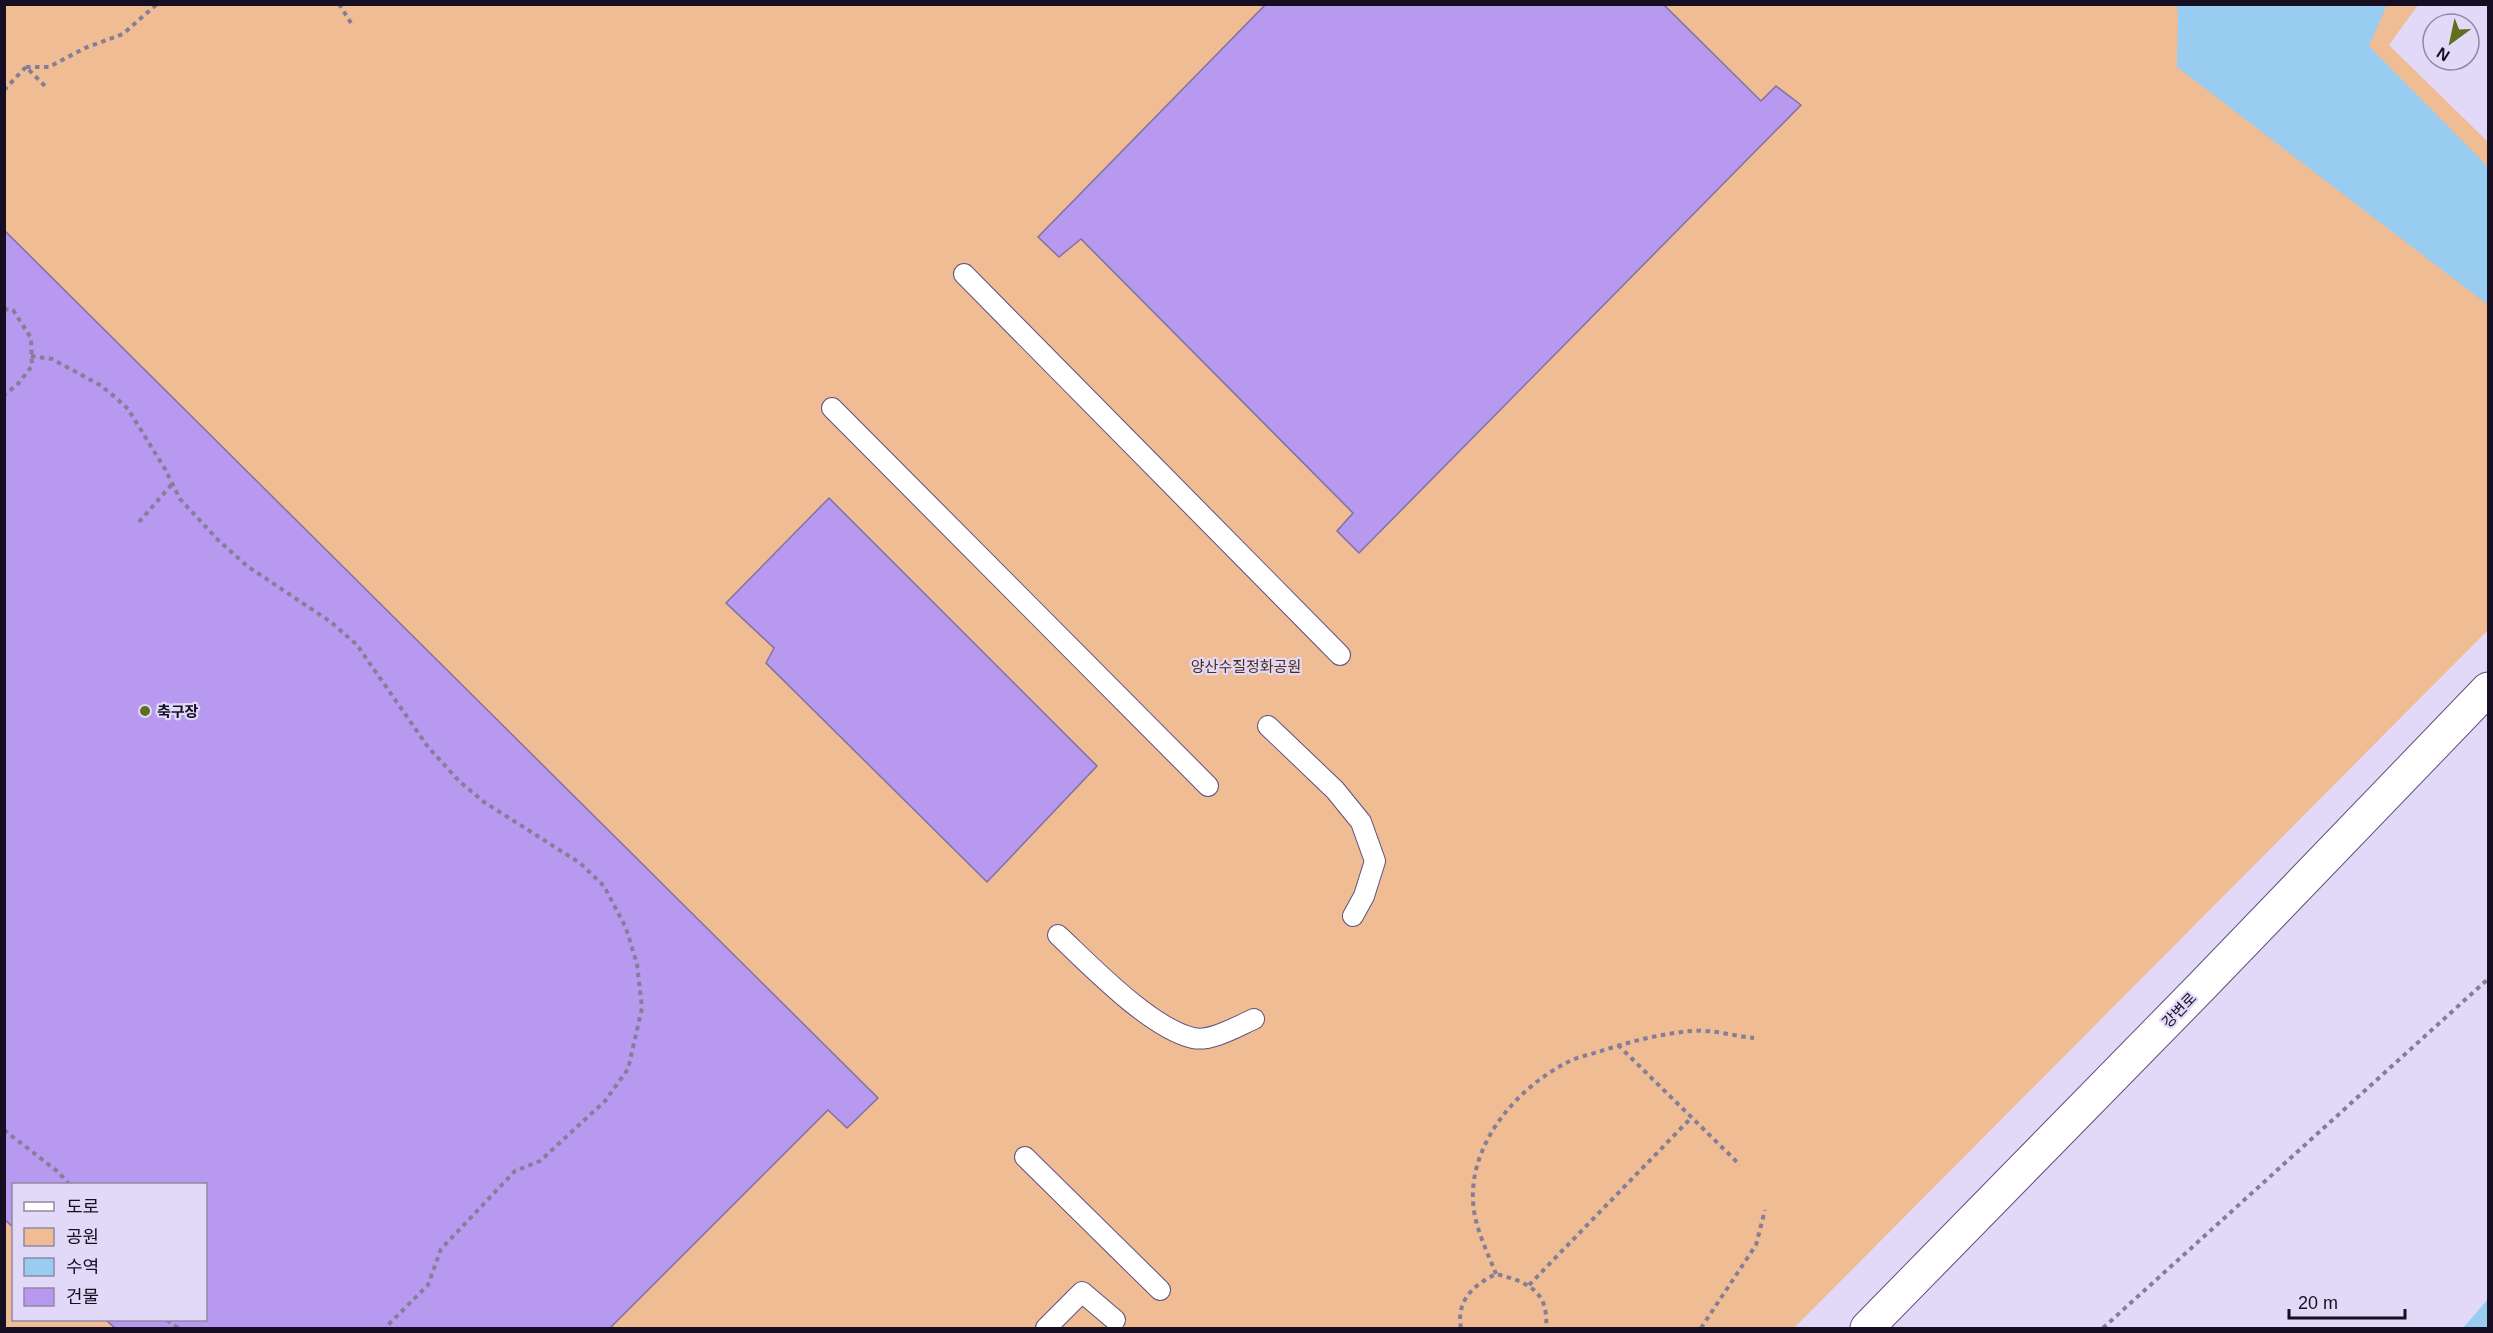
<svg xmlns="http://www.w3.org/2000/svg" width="2493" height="1333" font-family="Helvetica,'Noto Sans KR',sans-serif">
  <rect width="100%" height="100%" fill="#e2d9f9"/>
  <path fill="#f0bc93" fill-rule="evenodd" d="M5 5H2418L2389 45 2488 142V630L1794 1328H5ZM14 1184H206V1320H14Z"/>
  <g fill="#98cdf1">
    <path d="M2176 5H2387L2369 46 2488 167V305L2177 67 2178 12Z"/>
    <path d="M2488 1299V1328H2463Z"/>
  </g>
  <g fill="#b799ef" stroke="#8171a1" stroke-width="1.5">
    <path d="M1266 4H1663L1761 101 1776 86 1801 105 1359 553 1337 531 1353 513 1081 239 1059 257 1038 237Z"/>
    <path d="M4 230 878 1098 847 1128 828 1110 610 1328H115L106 1320H206V1184H14V1228L4 1219Z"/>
    <path d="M829 498 1097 766 987 882 766 663 774 648 726 603Z"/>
  </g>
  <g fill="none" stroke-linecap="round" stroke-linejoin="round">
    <g stroke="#60507e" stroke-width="22">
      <g id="service">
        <path d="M964 274 1340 655"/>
        <path d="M832 408 1208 786"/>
        <path d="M1268 726 1335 790 1361 822 1375 861 1364 896 1353 916"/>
        <path d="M1058 935C1091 966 1150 1028 1193 1038 1211 1042 1238 1026 1254 1019"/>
        <path d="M1025 1157 1160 1290"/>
        <path d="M1046 1328 1082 1292 1115 1320"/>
      </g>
    </g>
    <g stroke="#60507e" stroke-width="35">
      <path id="minor" d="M1867 1328 2201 987 2488 689"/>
    </g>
    <g stroke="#857e98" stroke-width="4" stroke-dasharray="4.5 4.5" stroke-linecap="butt">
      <path d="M339 4 351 23"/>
      <path d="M26 67H49L85 48 123 34 157 4"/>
      <path d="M4 90 26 67 45 86"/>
      <path d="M4 309 13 310 31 338 32 366 17 385 4 395"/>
      <path d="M31 356 52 359 100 385 115 397 128 409 165 469 180 499 218 540 247 566 331 622 357 645 428 747 459 781 484 802 580 863 604 886 626 928 637 964 642 1008 628 1069 605 1101 540 1161 515 1171 441 1249 428 1285 385 1328"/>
      <path d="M139 522 172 484"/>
      <path d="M1618 1045 1740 1165"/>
      <path d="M4 1130 57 1171 69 1184"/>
      <path d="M1496 1274C1487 1251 1474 1226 1473 1201 1470 1142 1518 1087 1568 1062 1577 1057 1588 1055 1598 1052 1628 1042 1659 1034 1691 1031 1711 1029 1734 1036 1754 1038"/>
      <path d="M1529 1285 1691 1118"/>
      <path d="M167 1320 178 1328"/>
      <path d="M1461 1328C1456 1301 1473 1285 1496 1274 1529 1282 1549 1292 1546 1328"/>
      <path d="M1701 1328 1756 1245 1765 1210"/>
      <path d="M2103 1328 2488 979"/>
    </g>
    <use href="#service" stroke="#fff" stroke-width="20"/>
    <use href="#minor" stroke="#fff" stroke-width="33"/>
  </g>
  <circle fill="#606f1b" stroke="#e2d9f9" stroke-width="2" cx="145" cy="711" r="6"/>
  <g text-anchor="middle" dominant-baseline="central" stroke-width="4.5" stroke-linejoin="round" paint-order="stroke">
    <g font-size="15" fill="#4e2e12" stroke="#e2d9f9">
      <text x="1246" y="666">양산수질정화공원</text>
    </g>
    <g font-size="15" font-weight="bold" fill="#150f21" stroke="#e2d9f9" text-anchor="start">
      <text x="157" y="711">축구장</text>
    </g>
    <g font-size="15" fill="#150f21" stroke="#e2d9f9">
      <text transform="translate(2179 1010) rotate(-46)">강변로</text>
    </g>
  </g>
  <rect width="2493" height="1333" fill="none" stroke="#150f21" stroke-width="12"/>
  <rect x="12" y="1183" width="195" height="138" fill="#e2d9f9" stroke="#9088a3" stroke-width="1.5"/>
  <rect x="24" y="1202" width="30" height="9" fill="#ffffff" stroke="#9088a3" stroke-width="1.5"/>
  <text x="66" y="1213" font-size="18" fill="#150f21">도로</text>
  <rect x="24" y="1228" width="30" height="18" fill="#f0bc93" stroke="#9088a3" stroke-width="1.5"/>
  <text x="66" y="1243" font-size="18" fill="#150f21">공원</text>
  <rect x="24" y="1258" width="30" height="18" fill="#98cdf1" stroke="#9088a3" stroke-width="1.5"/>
  <text x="66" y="1273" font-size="18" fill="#150f21">수역</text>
  <rect x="24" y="1288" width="30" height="18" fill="#b799ef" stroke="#9088a3" stroke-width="1.5"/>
  <text x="66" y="1303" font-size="18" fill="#150f21">건물</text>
  <g transform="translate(2451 42) rotate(213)"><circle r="28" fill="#e2d9f9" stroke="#9088a3" stroke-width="1.5"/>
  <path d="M0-4.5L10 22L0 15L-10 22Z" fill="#606f1b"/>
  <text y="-9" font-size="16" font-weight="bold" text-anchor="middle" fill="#150f21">N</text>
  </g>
  <path d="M2289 1309v9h116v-9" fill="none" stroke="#150f21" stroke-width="3"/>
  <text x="2298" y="1309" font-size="18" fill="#150f21" stroke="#e2d9f9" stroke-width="4.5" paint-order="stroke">20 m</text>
</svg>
